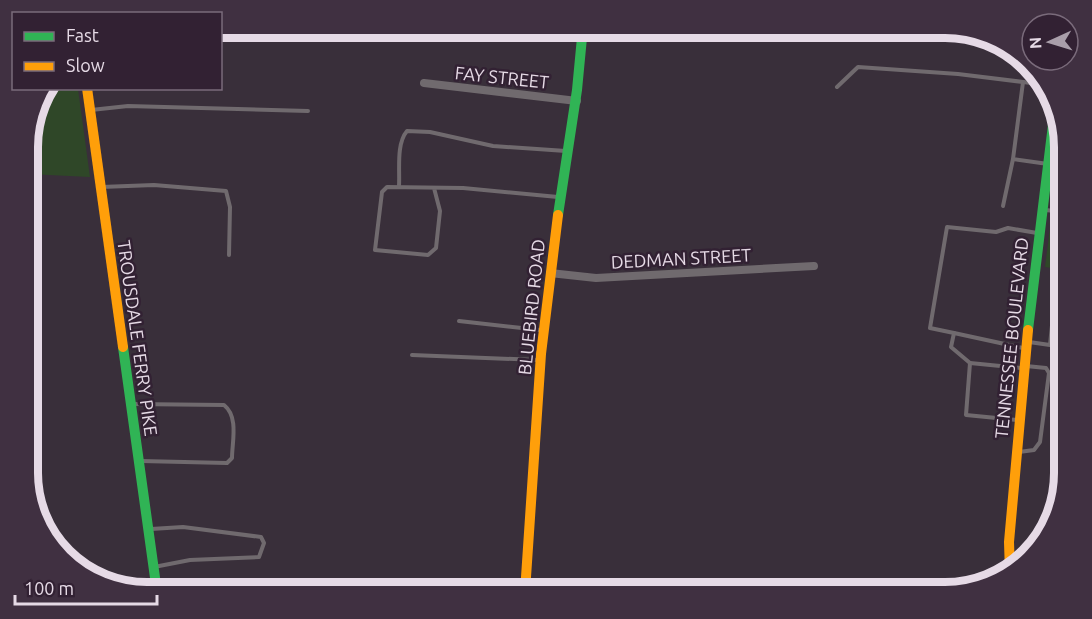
<svg xmlns="http://www.w3.org/2000/svg" width="1092" height="619" font-family="Ubuntu,sans-serif">
  <rect width="100%" height="100%" fill="#392f3a"/>
  <g fill="#2f4728">
    <path d="M43 89H78L90 177 28 174V131Z"/>
    <path d="M1054 196 1065 198V270L1045 267Z"/>
  </g>
  <g fill="none" stroke-linecap="round" stroke-linejoin="round">
    <g stroke="#706a6e" stroke-width="4">
      <path d="M1047 85 1023 82 1013 159 1048 164"/>
      <path d="M837 87 858 67 958 74 1023 82"/>
      <path d="M91 110 128 106 308 111"/>
      <path d="M1050 155 1065 157"/>
      <path d="M399 186C400 170 396 144 407 131L430 132 493 146 566 151"/>
      <path d="M101 187 154 185 226 191 230 207 229 255"/>
      <path d="M434 188 440 211 436 248 428 255 375 250 382 192 387 187 463 188 558 197"/>
      <path d="M1003 206 1013 159"/>
      <path d="M1045 210 1065 212"/>
      <path d="M459 321 540 330"/>
      <path d="M954 333 1023 348"/>
      <path d="M1029 342 1050 345 1056 286"/>
      <path d="M412 355 538 360"/>
      <path d="M970 363 951 347 954 333 930 328 947 227 996 232 1008 228 1037 233"/>
      <path d="M132 404 224 405C239 417 232 442 232 458L227 463 141 461"/>
      <path d="M1017 420 966 415 970 363 1021 368"/>
      <path d="M1019 452 1034 450 1040 442 1049 373 1046 368 1026 366"/>
      <path d="M151 529 183 527 261 537 264 543 259 557 190 560 154 567"/>
    </g>
    <g stroke="#706a6e" stroke-width="8">
      <path d="M424 83 577 101"/>
      <path d="M550 273 596 278 814 266"/>
    </g>
    <g stroke="#30b455" stroke-width="10">
      <path d="M558 215 577 90 583 27"/>
      <path d="M1028 330 1055 108"/>
      <path d="M123 347 157 592"/>
    </g>
    <g stroke="#ff9f0a" stroke-width="10">
      <path d="M87 88 123 347"/>
      <path d="M1010 573 1009 542 1028 330"/>
      <path d="M525 592 541 354 558 215"/>
    </g>
  </g>
  <g text-anchor="middle" dominant-baseline="central" stroke-width="5" stroke-linejoin="round" paint-order="stroke">
    <g font-size="18" fill="#e6dae6" stroke="#322133">
      <text transform="translate(502 77) rotate(6)">FAY STREET</text>
      <text transform="translate(681 258) rotate(-3)">DEDMAN STREET</text>
      <text transform="translate(531 307) rotate(-84)">BLUEBIRD ROAD</text>
      <text transform="translate(138 338) rotate(82)">TROUSDALE FERRY PIKE</text>
      <text transform="translate(1011 338) rotate(-84)">TENNESSEE BOULEVARD</text>
    </g>
  </g>
  <path d="M0 0H1092V619H0ZM147 38H945A109 109 0 0 1 1054 147V473A109 109 0 0 1 945 582H147A109 109 0 0 1 38 473V147A109 109 0 0 1 147 38Z" fill="#403041" fill-rule="evenodd"/>
  <path fill="none" stroke="#e6dae6" stroke-width="8" d="M147 38H945A109 109 0 0 1 1054 147V473A109 109 0 0 1 945 582H147A109 109 0 0 1 38 473V147A109 109 0 0 1 147 38Z"/>
  <rect x="12" y="12" width="210" height="78" fill="#322133" stroke="#7a6b7b" stroke-width="1.5"/>
  <rect x="24" y="32" width="30" height="9" fill="#30b455" stroke="#7a6b7b" stroke-width="1.5"/>
  <text x="66" y="42" font-size="18" fill="#e6dae6">Fast</text>
  <rect x="24" y="62" width="30" height="9" fill="#ff9f0a" stroke="#7a6b7b" stroke-width="1.5"/>
  <text x="66" y="72" font-size="18" fill="#e6dae6">Slow</text>
  <g transform="translate(1050 42) rotate(266)"><circle r="28" fill="#322133" stroke="#7a6b7b" stroke-width="1.5"/>
  <path d="M0-4.5L10 22L0 15L-10 22Z" fill="#a99eaa"/>
  <text y="-9" font-size="16" font-weight="bold" text-anchor="middle" fill="#e6dae6">N</text>
  </g>
  <path d="M15 595v9h142v-9" fill="none" stroke="#e6dae6" stroke-width="3"/>
  <text x="24" y="595" font-size="18" fill="#e6dae6" stroke="#322133" stroke-width="4.5" paint-order="stroke">100 m</text>
</svg>
